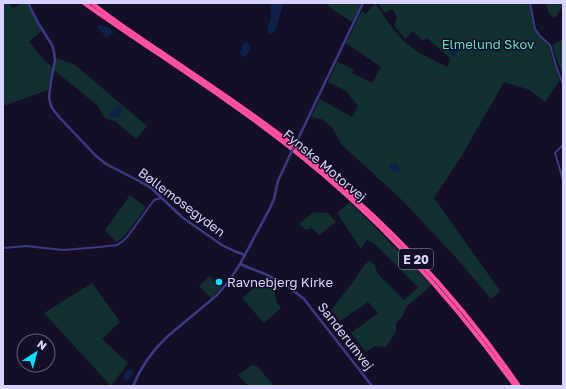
<svg xmlns="http://www.w3.org/2000/svg" width="566" height="389" font-family="'Golos Text',sans-serif">
  <rect width="100%" height="100%" fill="#130f26"/>
  <g fill="#12302f">
    <path d="M3 3H9L13 9 21 3H27L41 31 29 42 45 61 52 67 48 90 3 106Z"/>
    <path d="M327 3H362L352 22 328 6Z"/>
    <path d="M375 3C384 16 398 38 410 46 421 55 435 61 448 67L450 58 427 38 423 41 413 31 405 39 394 25 397 17 393 9 385 13 378 3H529L534 29 546 43 549 47 552 59 560 80 545 102 530 90 504 82 461 157 434 198 500 291 491 299 459 261 404 202 341 144 332 127 321 119 311 117 320 99 352 117 358 106 346 91 328 82 337 62 354 69 352 73 372 83 381 67 346 43 362 11 366 14Z"/>
    <path d="M546 3H563V6L555 18 549 14Z"/>
    <path d="M563 39V77L552 45Z"/>
    <path d="M57 58 75 65 147 126 136 139 115 121 110 120 104 117 98 106 54 70Z"/>
    <path d="M130 195 146 207C140 215 124 240 116 242L105 230Z"/>
    <path d="M350 202 432 285 407 306 402 317 396 323V332L386 347 374 346 366 352 351 333 378 313 368 302 340 321 331 310 353 282 365 264 370 261 374 264 378 274 404 300 418 287 375 244 367 240 361 249 337 213Z"/>
    <path d="M314 212 328 213 336 222 319 235 312 228 306 230 299 224Z"/>
    <path d="M210 276 222 287 211 298 199 286Z"/>
    <path d="M266 278 273 285 277 303 281 308 264 323 242 298Z"/>
    <path d="M92 283 120 322 102 339 128 363 111 386 44 313Z"/>
    <path d="M252 365 258 367 274 386H248L238 375Z"/>
  </g>
  <g fill="#0c2248">
    <path d="M270 3H284L275 31 271 34H269C265 25 270 25 271 18 271 13 270 8 270 3Z"/>
    <path d="M100 25 109 28 114 33 106 37 98 28V26Z"/>
    <path d="M457 40C458 42 458 50 458 53L456 56H453L451 55 450 49Z"/>
    <path d="M246 42C253 46 249 53 245 57L242 56 240 53 243 44Z"/>
    <path d="M119 105 121 106C124 113 117 121 109 117 109 112 114 107 119 105Z"/>
    <path d="M396 163 401 171 399 172C395 173 391 171 389 167L391 164Z"/>
    <path d="M129 369 133 370V374L130 379 126 381 124 379 123 377 125 373Z"/>
  </g>
  <g fill="none" stroke-linecap="round" stroke-linejoin="round">
    <g stroke="#3d3a85" stroke-width="2">
      <path d="M530 3 535 29 540 36 550 45 556 66 563 84"/>
      <path d="M563 145 555 153 563 180"/>
      <path d="M3 248 26 246 63 250 100 247 117 245 123 241 128 236 154 200 161 198"/>
    </g>
    <g stroke="#3d3a85" stroke-width="2.5">
      <path d="M28 3 38 23 52 45 54 52 55 60 51 81 49 97 50 102 52 108 60 118 96 156 106 164 139 181 151 188 183 218 222 245 234 251 245 255"/>
      <path d="M298 139 363 3"/>
      <path d="M240 264C249 268 258 271 267 275 280 281 292 289 304 299L372 386"/>
      <path d="M133 386C141 366 153 350 168 336L217 295 229 281 240 264 269 210 274 199 278 181 289 157"/>
    </g>
    <g stroke="#ff4fa3" stroke-width="4">
      <path d="M84 3C153 52 225 96 292 149 378 217 451 297 515 386"/>
      <path d="M92 3C114 21 138 36 161 52 205 82 250 111 292 144 305 154 317 165 329 176 401 237 466 308 519 386"/>
    </g>
    <path stroke="#3d3a85" stroke-width="2.5" d="M289 157 298 139"/>
  </g>
  <circle fill="#00e5ff" stroke="#130f26" stroke-width="1.5" cx="219" cy="282" r="4"/>
  <g text-anchor="middle" dominant-baseline="central" stroke-width="3" stroke-linejoin="round" paint-order="stroke">
    <rect fill="#130f26" stroke="#9e99be" stroke-width="1" x="399" y="249" width="34" height="20" rx="3"/>
    <g font-size="12" font-weight="bold" fill="#d9d4ff">
      <text x="416" y="259">E 20</text>
    </g>
    <g font-size="13" fill="#5fe0c0" stroke="#130f26">
      <text x="488" y="44">Elmelund Skov</text>
    </g>
    <g font-size="13" fill="#d9d4ff" stroke="#130f26">
      <text transform="translate(325 165) rotate(40)">Fynske Motorvej</text>
      <text transform="translate(182 202) rotate(37)">Bøllemosegyden</text>
      <text transform="translate(346 336) rotate(52)">Sanderumvej</text>
    </g>
    <g font-size="13" fill="#d9d4ff" stroke="#130f26" text-anchor="start">
      <text x="227" y="282">Ravnebjerg Kirke</text>
    </g>
  </g>
  <rect width="566" height="389" fill="none" stroke="#d9d4ff" stroke-width="8"/>
  <g transform="translate(36 353) rotate(36)"><circle r="19" fill="#130f26" stroke="#625e7d"/>
  <path d="M0-3L7 15L0 10L-7 15Z" fill="#00e5ff"/>
  <text y="-6" font-size="11" font-weight="bold" text-anchor="middle" fill="#d9d4ff">N</text>
  </g>
</svg>
